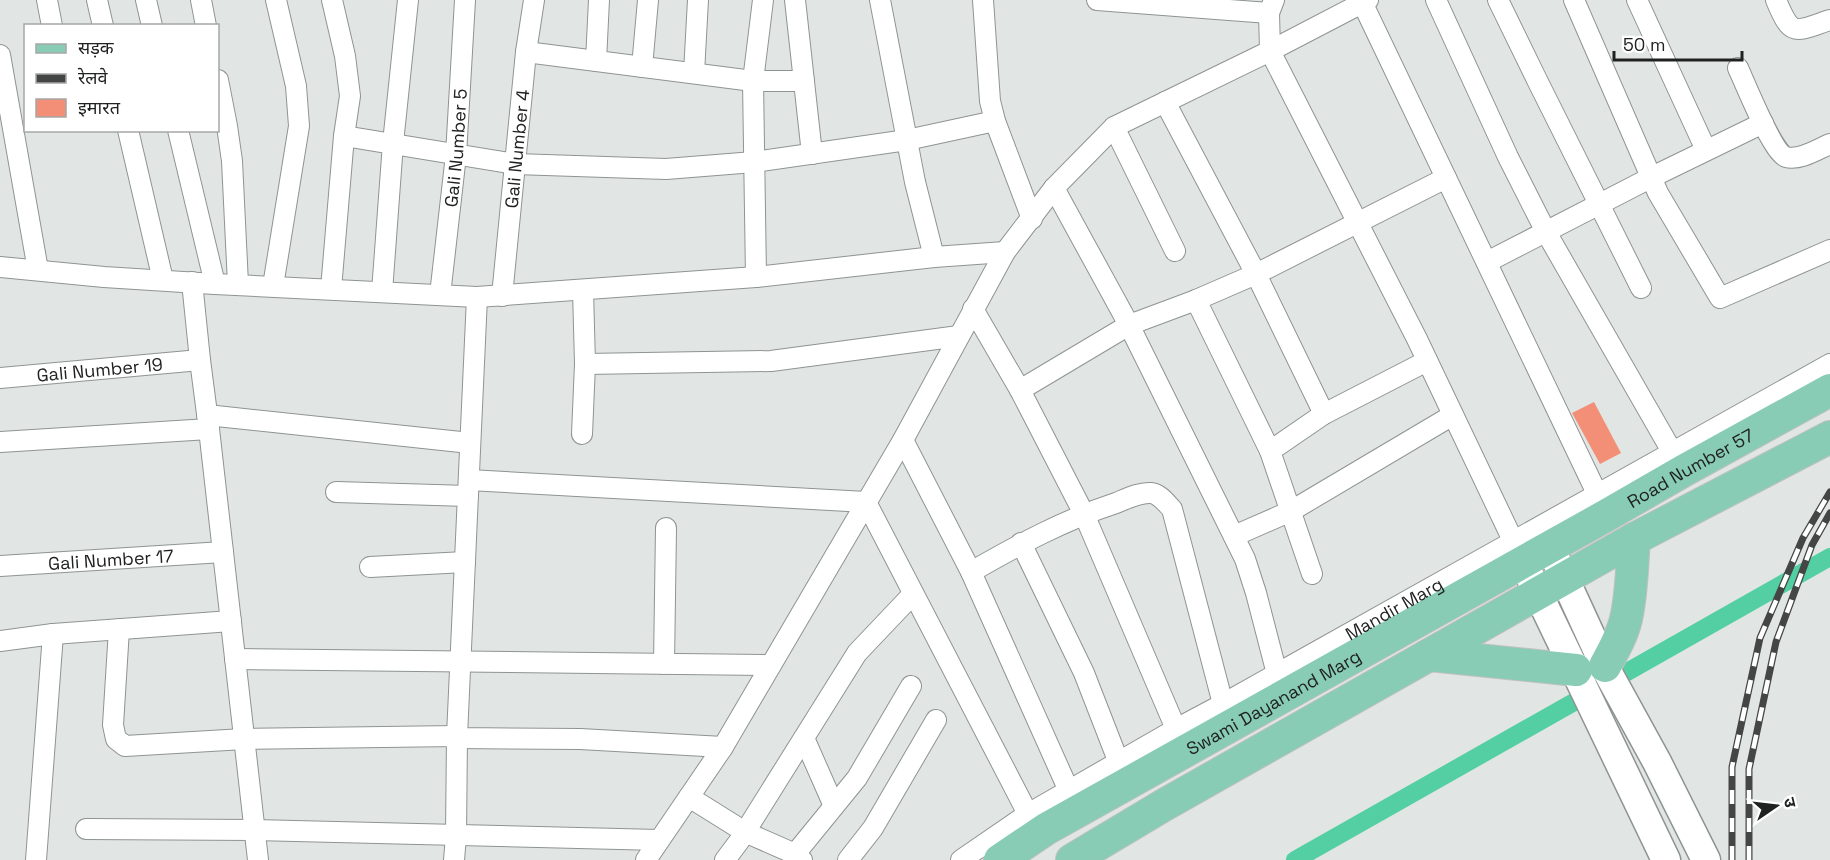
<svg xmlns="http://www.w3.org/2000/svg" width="1830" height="860" font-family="'Space Grotesk','Noto Sans Devanagari',sans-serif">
  <rect width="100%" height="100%" fill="#e1e6e4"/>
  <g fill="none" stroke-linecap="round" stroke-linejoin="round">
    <path stroke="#54cea3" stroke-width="18" d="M1295 860 1830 557"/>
  </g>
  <path fill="#f38f77" d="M1594 402 1621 453 1600 464 1572 413Z"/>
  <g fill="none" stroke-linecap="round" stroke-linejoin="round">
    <g stroke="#8e9491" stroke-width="22">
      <g id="minor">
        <path d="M47 0 52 26"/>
        <path d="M97 0 103 26"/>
        <path d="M146 0 152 26"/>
        <path d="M201 0 206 26"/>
        <path d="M795 0 812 154"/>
        <path d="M880 0 915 182 934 257"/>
        <path d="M983 0 990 101 995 121 1032 219"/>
        <path d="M1097 0 1269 13"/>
        <path d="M1274 0 1269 13 1270 51 1417 339 1518 551"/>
        <path d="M1361 0 1602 504"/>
        <path d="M1436 0 1508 157 1546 232 1678 462"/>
        <path d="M1498 0 1538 82 1641 288"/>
        <path d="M1574 0 1658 193 1720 298 1830 250"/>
        <path d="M1637 0 1706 150"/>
        <path d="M1776 0C1792 38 1794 32 1830 20"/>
        <path d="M526 52 753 81H804"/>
        <path d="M0 55 38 270"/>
        <path d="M596 61 599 0"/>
        <path d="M642 67 648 0"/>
        <path d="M1738 68C1745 83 1773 153 1786 157 1800 161 1818 149 1830 144"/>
        <path d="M694 73 698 0"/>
        <path d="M218 80 227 126 232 161 238 284"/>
        <path d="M1165 102 1256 274 1324 414"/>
        <path d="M1114 127 1175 251"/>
        <path d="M128 130 163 280"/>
        <path d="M178 130 215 284"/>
        <path d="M344 136 515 164 666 169 754 162 907 140 995 121"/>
        <path d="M1054 188 1129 325 1245 559 1256 593 1277 674"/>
        <path d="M1487 262 1652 177 1763 123"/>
        <path d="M0 267 104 277 215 284 477 297 756 277 934 257 1005 252"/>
        <path d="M756 277 753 81 763 0"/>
        <path d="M192 282 200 360 209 429 258 860"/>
        <path d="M273 286 299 126 296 86 276 0"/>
        <path d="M331 289 344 136 350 96 345 56 332 0"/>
        <path d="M382 292 393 143 408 0"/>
        <path id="s1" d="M440 295 456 155 465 0"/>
        <path id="s2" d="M502 296 526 52 534 0"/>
        <path d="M1196 300 1270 451 1312 574"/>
        <path d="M973 309 1020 390 1084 514 1176 729"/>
        <path d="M585 364 771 361 959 336"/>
        <path id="s3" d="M0 378 200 360"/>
        <path d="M1020 390 1129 325 1196 300 1256 274 1446 178"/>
        <path d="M207 415 470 443"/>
        <path d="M582 434 585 364 583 290"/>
        <path d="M903 440 971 572 1069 791"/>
        <path d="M0 442 209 429"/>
        <path d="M1270 451 1324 414 1427 361"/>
        <path d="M469 480 866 502 1028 814"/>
        <path d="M336 492 468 496"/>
        <path d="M1234 536 1291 511 1453 415"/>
        <path d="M1021 543 1084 673 1119 763"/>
        <path id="s4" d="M0 566 223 552"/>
        <path d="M370 567 465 562"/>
        <path d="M971 572C1018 545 1064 520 1116 503 1126 499 1139 492 1151 493 1160 494 1166 503 1172 509L1223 704"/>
        <path d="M119 629 113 725 116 739 125 746 244 739 457 736 458 738 580 739 723 747"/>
        <path d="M0 641 53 634 231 621"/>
        <path d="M235 659 771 665"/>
        <path d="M664 664 666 528"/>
        <path d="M804 738 834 806"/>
        <path d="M689 797 745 832 795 854 802 860"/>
        <path d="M86 829 254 830 659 840"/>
        <path d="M795 854 857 778 911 686"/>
        <path d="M36 860 53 634"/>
        <path d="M454 860 456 836 457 736 477 297"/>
        <path d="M646 860 723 747 903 440 1005 252 1054 188 1114 127 1270 51 1368 0"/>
        <path d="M725 860 740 840 857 653 913 594"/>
        <path d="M848 860 873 828 936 720"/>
        <path id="s5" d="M961 860 1028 814 1176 729 1223 704 1830 364"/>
      </g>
    </g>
    <g stroke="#8e9491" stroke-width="31">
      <g id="secondary">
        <path d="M1550 547 1607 671 1657 762 1706 860"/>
        <path d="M1523 562 1666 860"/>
      </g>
    </g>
    <g stroke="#c1c1c1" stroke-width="34">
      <g id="primary">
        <path d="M1429 655 1576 670"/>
        <path d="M1605 666C1613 651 1622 636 1626 619 1632 593 1632 565 1634 539"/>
        <path id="s6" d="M1000 860 1046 829 1607 515 1683 471 1830 390"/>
        <path d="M1072 860 1164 805 1634 539 1830 437"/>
      </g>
    </g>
    <use href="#minor" stroke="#fff" stroke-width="20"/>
    <use href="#secondary" stroke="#fff" stroke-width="28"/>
    <use href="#primary" stroke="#88ccb5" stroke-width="32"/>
    <g stroke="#444645" stroke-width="7">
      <g id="rail">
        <path d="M1732 860V767L1760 638 1803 538 1830 492"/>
        <path d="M1749 860V769L1776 642 1812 545 1830 513"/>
      </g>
    </g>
    <use href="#rail" stroke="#fff" stroke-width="4.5" stroke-dasharray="14" stroke-linecap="butt"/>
  </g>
  <g text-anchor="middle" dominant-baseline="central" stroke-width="4.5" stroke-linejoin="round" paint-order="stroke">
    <g font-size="18" fill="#202221" stroke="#fff">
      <text stroke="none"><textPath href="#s1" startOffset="148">Gali Number 5</textPath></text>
      <text stroke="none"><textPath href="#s2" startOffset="148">Gali Number 4</textPath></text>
      <text stroke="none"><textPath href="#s3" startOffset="100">Gali Number 19</textPath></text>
      <text stroke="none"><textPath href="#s6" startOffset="794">Road Number 57</textPath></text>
      <text stroke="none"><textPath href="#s4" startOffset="111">Gali Number 17</textPath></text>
      <text stroke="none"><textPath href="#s5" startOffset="501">Mandir Marg</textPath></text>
      <text stroke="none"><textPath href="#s6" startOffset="316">Swami Dayanand Marg</textPath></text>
    </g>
  </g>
  <rect x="24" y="24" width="195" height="108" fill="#ffffff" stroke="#a6a7a6" stroke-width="1.5"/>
  <rect x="36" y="44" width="30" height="9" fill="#88ccb5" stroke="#a6a7a6" stroke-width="1.5"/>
  <text x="78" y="54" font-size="18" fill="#202221">सड़क</text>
  <rect x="36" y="74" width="30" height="9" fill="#444645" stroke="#a6a7a6" stroke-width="1.5"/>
  <text x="78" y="84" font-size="18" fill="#202221">रेलवे</text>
  <rect x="36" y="99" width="30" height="18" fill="#f38f77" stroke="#a6a7a6" stroke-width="1.5"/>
  <text x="78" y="114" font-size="18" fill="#202221">इमारत</text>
  <g transform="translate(1776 806) rotate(76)" stroke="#ffffff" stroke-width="4.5" paint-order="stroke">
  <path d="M0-4.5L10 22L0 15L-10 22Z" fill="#202221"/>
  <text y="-9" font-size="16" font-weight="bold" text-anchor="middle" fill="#202221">उ</text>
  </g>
  <path d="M1614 51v9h128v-9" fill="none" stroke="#202221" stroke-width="3"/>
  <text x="1623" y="51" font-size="18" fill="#202221" stroke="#ffffff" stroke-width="4.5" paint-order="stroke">50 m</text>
</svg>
